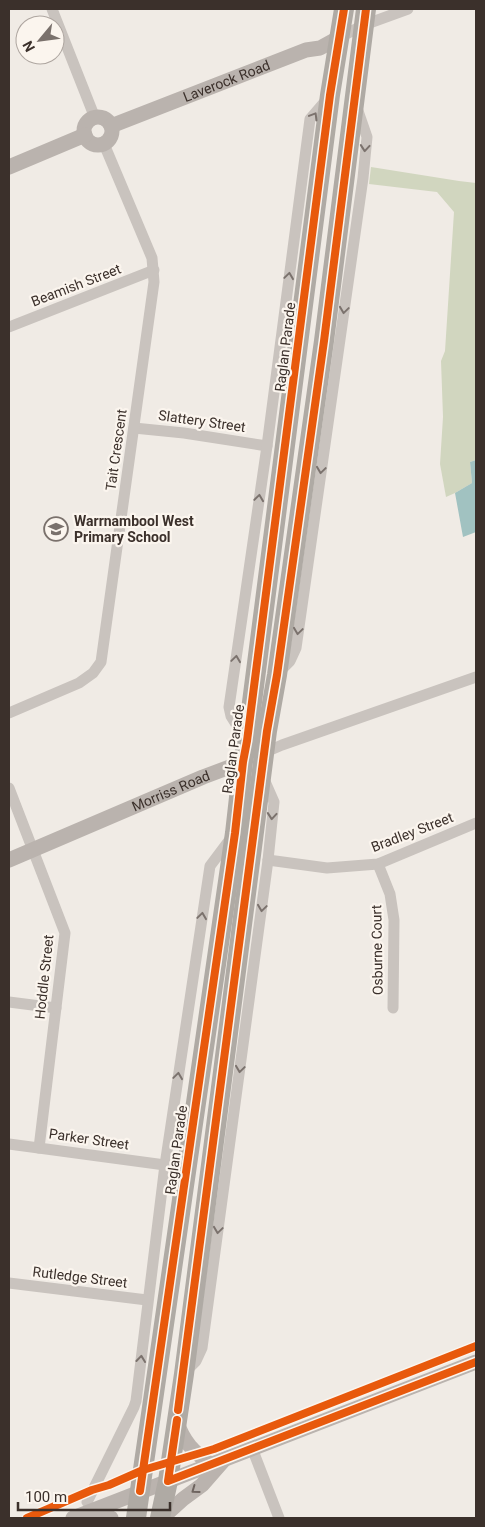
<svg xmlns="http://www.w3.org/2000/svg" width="485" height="1527" font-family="Roboto,sans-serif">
  <rect width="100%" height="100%" fill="#f0ebe5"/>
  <path fill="#d1d6bf" d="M371 167 459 181 476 183V460L470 462 472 483 455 493 446 497 440 464 443 417 441 361 445 351 454 212 437 192 369 184Z"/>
  <path fill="#a1c2c1" d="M476 460V532L463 537 455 493 472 483 470 462Z"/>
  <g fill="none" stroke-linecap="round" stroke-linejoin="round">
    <g stroke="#c9c3be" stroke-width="11">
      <path d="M52 9 95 118"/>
      <path d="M340 37 364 25 408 9"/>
      <path d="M9 327 154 270"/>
      <path d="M134 428 184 433 267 446"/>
      <path d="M279 672 290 661 296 648 363 178 367 137 357 108"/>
      <path d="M9 713 79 683 93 673 101 662 154 282 152 258 104 144"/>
      <path d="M246 740 231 716 229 707 267 446 310 119 328 98"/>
      <path d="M261 754 282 745 476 677"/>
      <path d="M9 788 65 933 39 1148"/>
      <path d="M268 860 327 868 378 864 476 823"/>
      <path d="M378 864 390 894 394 920 393 1008"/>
      <path d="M9 1002 56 1008"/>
      <path d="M9 1144 165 1165"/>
      <path d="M9 1283 147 1300"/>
      <path d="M186 1371 196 1361 202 1348 268 860 274 802 263 777"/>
      <path d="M252 1448 279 1518"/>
      <path d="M87 1502 134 1407 136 1401 165 1165 210 866 231 838"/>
    </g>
    <g stroke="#bab3ae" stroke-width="15">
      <circle cx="98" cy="131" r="14"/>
      <path id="s1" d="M111 126 306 50 320 48 340 37"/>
      <path d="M9 167 85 135"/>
      <path id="s2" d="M9 860 203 777 243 762"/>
      <path d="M177 1422C183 1442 194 1452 210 1464"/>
      <path d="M86 1514 106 1516 111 1518"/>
      <path d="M73 1518 476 1362"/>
      <path d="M162 1518 183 1499 202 1485 223 1461"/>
    </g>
    <g stroke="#afaaa4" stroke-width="20">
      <path d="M136 1518 235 833 243 762 247 741 330 95 344 9"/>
      <path d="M160 1518 168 1481 184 1374 267 731 277 675 324 341 366 9"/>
    </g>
    <g stroke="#fbf5ee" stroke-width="11">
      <g id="cycleway">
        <path d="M178 1410 267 731 277 675 324 341 366 9"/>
        <path d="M177 1420 168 1481 476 1362"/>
        <path d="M140 1491 235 833 243 762 247 741 330 95 344 9"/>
        <path d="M27 1518 92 1490 109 1485 143 1470 214 1449 476 1346"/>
      </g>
    </g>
    <use href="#cycleway" stroke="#e8590c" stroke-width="8"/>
  </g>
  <defs><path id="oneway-chevron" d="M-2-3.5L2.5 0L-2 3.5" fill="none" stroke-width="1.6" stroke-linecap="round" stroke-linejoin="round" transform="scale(1.25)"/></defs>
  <g stroke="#7b726d">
    <use href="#oneway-chevron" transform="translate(314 116) rotate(-59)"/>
    <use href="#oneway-chevron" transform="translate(365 148) rotate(95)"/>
    <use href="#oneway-chevron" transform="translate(289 276) rotate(-82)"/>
    <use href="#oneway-chevron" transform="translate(344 310) rotate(98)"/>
    <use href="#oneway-chevron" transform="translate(321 470) rotate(98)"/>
    <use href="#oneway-chevron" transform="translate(259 498) rotate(-82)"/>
    <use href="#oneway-chevron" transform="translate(298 631) rotate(98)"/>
    <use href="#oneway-chevron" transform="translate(236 659) rotate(-82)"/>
    <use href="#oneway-chevron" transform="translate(272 816) rotate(95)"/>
    <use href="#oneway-chevron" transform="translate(262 908) rotate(98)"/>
    <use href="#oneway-chevron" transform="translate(202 916) rotate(-82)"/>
    <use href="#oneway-chevron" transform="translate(240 1069) rotate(98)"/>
    <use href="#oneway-chevron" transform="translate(178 1076) rotate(-82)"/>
    <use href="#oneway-chevron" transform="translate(218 1230) rotate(98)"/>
    <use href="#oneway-chevron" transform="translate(141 1359) rotate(-84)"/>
  </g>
  <use stroke="#6e645f" href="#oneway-chevron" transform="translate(195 1490) rotate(144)"/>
  <defs>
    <g id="school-ring" transform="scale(1.25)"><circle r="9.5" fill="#fbf5ee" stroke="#7a716c" stroke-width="1.5"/><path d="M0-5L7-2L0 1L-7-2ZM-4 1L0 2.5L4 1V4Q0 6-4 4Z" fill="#7a716c"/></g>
  </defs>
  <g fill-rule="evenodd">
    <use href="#school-ring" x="56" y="529"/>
  </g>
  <g text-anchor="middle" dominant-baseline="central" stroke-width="4.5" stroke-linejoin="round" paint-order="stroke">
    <g font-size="14" fill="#3b302b" stroke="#fbf5ee">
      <text stroke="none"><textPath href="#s1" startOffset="124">Laverock Road</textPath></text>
      <text transform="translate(76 285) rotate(-21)">Beamish Street</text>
      <text transform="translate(285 347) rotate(-83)">Raglan Parade</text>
      <text transform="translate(202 421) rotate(8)">Slattery Street</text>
      <text transform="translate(116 450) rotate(-82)">Tait Crescent</text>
      <text transform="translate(233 749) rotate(-82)">Raglan Parade</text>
      <text stroke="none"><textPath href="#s2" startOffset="176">Morriss Road</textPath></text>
      <text transform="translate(412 832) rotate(-21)">Bradley Street</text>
      <text transform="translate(377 950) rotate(-91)">Osburne Court</text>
      <text transform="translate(44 977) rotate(-84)">Hoddle Street</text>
      <text transform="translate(89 1139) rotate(8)">Parker Street</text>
      <text transform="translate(176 1150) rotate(-82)">Raglan Parade</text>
      <text transform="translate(80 1277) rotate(7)">Rutledge Street</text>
    </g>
    <g font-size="14" font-weight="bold" fill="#3b302b" stroke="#fbf5ee" text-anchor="start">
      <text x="74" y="521">Warrnambool West<tspan x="74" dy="16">Primary School</tspan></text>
    </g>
  </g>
  <rect width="485" height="1527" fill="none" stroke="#3b302b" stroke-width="20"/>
  <g transform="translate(40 40) rotate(241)"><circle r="24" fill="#fbf5ee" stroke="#aea6a0"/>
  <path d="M0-4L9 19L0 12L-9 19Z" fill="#7a716c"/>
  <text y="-8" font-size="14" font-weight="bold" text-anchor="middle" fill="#3b302b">N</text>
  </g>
  <path d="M18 1502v8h152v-8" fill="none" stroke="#3b302b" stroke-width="2.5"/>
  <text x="25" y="1502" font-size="15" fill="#3b302b" stroke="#fbf5ee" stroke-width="4" paint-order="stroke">100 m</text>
</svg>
